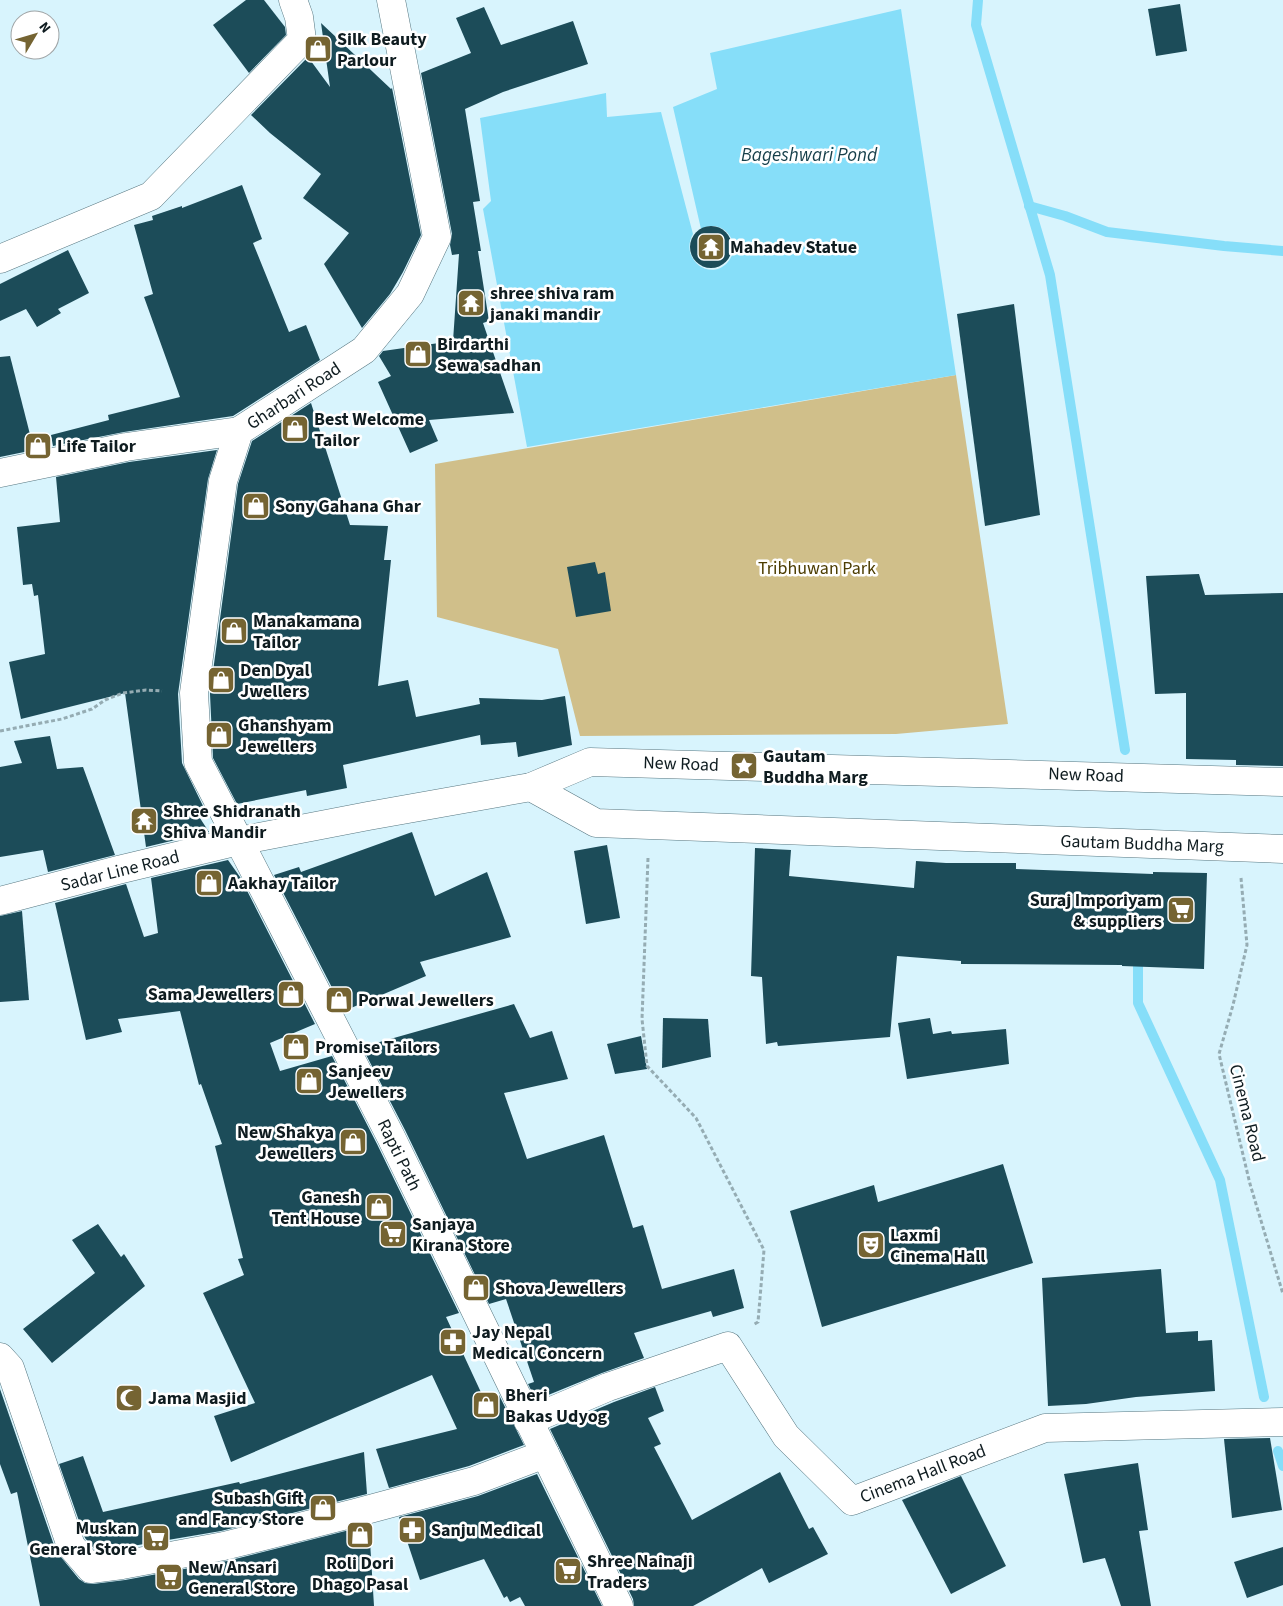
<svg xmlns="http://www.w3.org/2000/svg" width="1283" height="1606" font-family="'Source Sans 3',sans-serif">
  <rect width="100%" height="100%" fill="#d8f4fd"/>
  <path fill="#d0bf8a" d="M956 375 1008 724 896 734 580 736 558 649 437 617 435 464Z"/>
  <path fill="#86def9" d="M901 9 956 375 527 447 483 209 491 201 480 118 606 93 607 117 661 112 693 234C679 258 709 282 727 263 744 245 724 217 701 229L673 107 717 89 710 53Z"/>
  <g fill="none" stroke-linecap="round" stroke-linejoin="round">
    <g stroke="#86def9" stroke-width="10">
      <path d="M978 0 976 25 1050 275 1125 750"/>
      <path d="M1029 206 1065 216 1107 232 1224 246 1283 251"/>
      <path d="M1138 953V1003L1220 1180 1264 1397"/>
      <path d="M1278 1451 1283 1466"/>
    </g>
  </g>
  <g fill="#1c4c59">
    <path d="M246 0H264L285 27 286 35 249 73 213 25Z"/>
    <path d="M1180 4 1187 51 1156 56 1148 9Z"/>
    <path d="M484 7 501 45 573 21 588 64 503 92 465 109 480 201 473 202 481 251H478L489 321 483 323 514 413 429 420 438 441 410 453 378 382 391 376 379 356 383 351 453 341 459 254 452 255 450 245 452 234 421 73 471 53 456 18Z"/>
    <path d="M321 23 391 89 392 88 421 235 403 272 390 294 362 328 324 264 349 233 303 198 321 174 270 133 251 115 308 57 330 87Z"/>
    <path d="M242 185 262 239 253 243 289 332 306 325 320 360 233 416 124 432 53 446 51 435 109 420 108 415 180 397 144 297 153 294 134 225 153 220 152 216 182 206V208Z"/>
    <circle cx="711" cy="247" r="21"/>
    <path d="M68 250 89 293 58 309 61 313 37 327 26 309 0 321V284Z"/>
    <path d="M1014 304 1040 515 985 526 957 314Z"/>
    <path d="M10 356 34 450 0 457V357Z"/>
    <path d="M311 403 350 525 388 526 384 560H391L378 686 408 680 416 717 480 704 479 698 542 700 565 696 572 745 518 757 516 742 481 745 480 735 343 765 347 788 307 796 306 790 237 804 213 758 210 694 238 484 252 441Z"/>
    <path d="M217 450 208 479 178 694 182 763 205 810 196 812 209 832 146 847 125 693 21 719 9 662 45 654 38 595 34 596 32 584 23 585 17 527 60 522 56 477 129 462Z"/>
    <path d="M595 562 598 574 605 572 611 611 576 617 567 567Z"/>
    <path d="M1199 574 1205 595 1283 593V766L1236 765V760L1186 759V693L1155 694 1146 576Z"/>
    <path d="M50 736 57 769 83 767 115 855 48 872 43 850 0 857V767L22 763 14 741Z"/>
    <path d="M412 832 435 896 487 872 511 937 420 962 426 976 344 1011 274 875 299 867 301 872Z"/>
    <path d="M607 845 620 918 586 924 574 851Z"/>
    <path d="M755 848 791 850 789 876 914 888 916 861 946 863H1016V869L1153 874V872L1207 873 1204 969 1122 966V965L961 964V961L897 956 890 1037 778 1046 777 1042 766 1044 762 977 751 976Z"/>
    <path d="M228 860 240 877 315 1024 270 1043 280 1071 332 1056 377 1144 459 1313 446 1317 485 1401 499 1395 524 1445 469 1466 389 1488 376 1449 457 1429 432 1375 231 1462 214 1416 255 1403 203 1293 244 1275 238 1259 243 1258 215 1146 222 1144 201 1084 199 1085 180 1011 118 1019 122 1032 86 1040 55 903 126 884 144 937 158 933 151 878Z"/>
    <path d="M22 911 29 1000 0 1002V916Z"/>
    <path d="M514 1004 530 1038 552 1031 568 1079 504 1093 527 1159 604 1135 633 1228 643 1225 662 1289 734 1269 744 1308 713 1317 711 1311 634 1333 644 1358 602 1373 536 1400 528 1384 534 1382 506 1299 489 1304 405 1130 362 1047Z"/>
    <path d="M663 1018 708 1019 711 1057 662 1068Z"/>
    <path d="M930 1018 933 1034 951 1031 952 1034 1006 1029 1009 1064 907 1079 898 1023Z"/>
    <path d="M641 1036 647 1069 615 1074 607 1044Z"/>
    <path d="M1003 1164 1033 1263 822 1327 790 1211 874 1185 878 1202Z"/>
    <path d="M98 1224 121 1257 124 1254 145 1286 52 1363 23 1329 95 1273 72 1240Z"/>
    <path d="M1161 1269 1166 1333 1198 1331V1341L1212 1340 1215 1391 1136 1397 1086 1404 1048 1406 1042 1278Z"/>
    <path d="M655 1387 664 1411 648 1418 661 1444 654 1447 692 1520 780 1472 809 1529 813 1527 828 1554 769 1583 762 1568 693 1606H634L633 1599 550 1429 614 1402Z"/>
    <path d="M0 1389 56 1551 79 1579 85 1583 93 1584 125 1580 227 1561 369 1525 374 1606H40L17 1492 11 1494 0 1464Z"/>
    <path d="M1270 1438 1282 1510 1232 1518 1224 1439Z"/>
    <path d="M364 1452 367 1494 221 1531 97 1552 85 1538 59 1464 83 1456 103 1512 239 1482 240 1484Z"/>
    <path d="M1138 1463 1148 1530 1139 1531 1151 1606H1121L1105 1558 1083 1563 1064 1474Z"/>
    <path d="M537 1474 602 1606H525L520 1597 510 1602 507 1596 504 1598 484 1559 420 1580 399 1517 478 1496Z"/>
    <path d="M961 1476 1006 1566 951 1594 902 1500Z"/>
    <path d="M1283 1547V1585L1247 1598 1234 1562Z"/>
  </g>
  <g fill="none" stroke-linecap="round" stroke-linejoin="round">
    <g stroke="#577781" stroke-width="29">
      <g id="minor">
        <path d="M0 259 151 196 302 40 299 17 293 0"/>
        <path d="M0 473 126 447 239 431"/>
        <path d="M239 841 198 762 194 693 223 481 239 431 364 350 410 294 437 237 391 0"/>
        <path d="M0 1357 10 1368 71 1546 91 1569 122 1565 224 1546 355 1513 474 1481 545 1454"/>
        <path d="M528 1421 608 1387 728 1346 786 1436 852 1501 1045 1428 1283 1422"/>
      </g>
    </g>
    <g stroke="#577781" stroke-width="29">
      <path id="secondary" d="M239 841 391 1137 619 1606"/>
    </g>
    <g stroke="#577781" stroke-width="29">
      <g id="primary">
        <path d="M531 787 596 823 1283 849"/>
        <path d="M0 901 118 870 239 841 368 816 531 787 590 762 1283 782"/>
      </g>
    </g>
    <g stroke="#95acb3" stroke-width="3" stroke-dasharray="4 2.5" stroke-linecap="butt">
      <path d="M0 731 62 719 92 709 105 700 123 693 146 690 162 691"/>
      <path d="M648 858 642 1019 647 1066 696 1118 764 1250 758 1322 753 1325"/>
      <path d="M1241 878 1247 945 1233 1005 1219 1054 1250 1184 1283 1294"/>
    </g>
    <use href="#minor" stroke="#fff" stroke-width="28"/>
    <use href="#secondary" stroke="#fff" stroke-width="28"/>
    <use href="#primary" stroke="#fff" stroke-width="28"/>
  </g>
  <defs>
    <g id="shop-square" transform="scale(1.4375)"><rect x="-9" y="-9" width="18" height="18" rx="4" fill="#756432" stroke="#fff"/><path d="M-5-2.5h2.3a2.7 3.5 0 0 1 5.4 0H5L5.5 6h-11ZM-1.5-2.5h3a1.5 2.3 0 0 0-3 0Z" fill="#fff"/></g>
    <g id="temple-square" transform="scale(1.4375)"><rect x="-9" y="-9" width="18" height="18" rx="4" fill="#756432" stroke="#fff"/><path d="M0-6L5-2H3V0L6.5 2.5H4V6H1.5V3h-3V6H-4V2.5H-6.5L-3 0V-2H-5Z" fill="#fff"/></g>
    <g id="sight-square" transform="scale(1.4375)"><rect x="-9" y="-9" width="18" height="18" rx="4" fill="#756432" stroke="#fff"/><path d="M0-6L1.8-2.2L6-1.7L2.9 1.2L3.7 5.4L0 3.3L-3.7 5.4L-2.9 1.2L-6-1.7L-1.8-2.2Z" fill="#fff"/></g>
    <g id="supermarket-square" transform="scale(1.4375)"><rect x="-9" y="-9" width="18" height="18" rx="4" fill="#756432" stroke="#fff"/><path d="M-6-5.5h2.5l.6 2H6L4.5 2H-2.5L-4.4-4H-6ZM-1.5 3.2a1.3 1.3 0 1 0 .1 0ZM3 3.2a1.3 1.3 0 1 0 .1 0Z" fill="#fff"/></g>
    <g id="theatre-square" transform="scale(1.4375)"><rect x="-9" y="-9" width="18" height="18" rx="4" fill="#756432" stroke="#fff"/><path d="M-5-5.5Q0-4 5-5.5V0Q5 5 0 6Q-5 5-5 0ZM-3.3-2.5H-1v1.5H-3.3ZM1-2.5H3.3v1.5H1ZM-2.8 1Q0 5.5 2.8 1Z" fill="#fff"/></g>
    <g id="pharmacy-square" transform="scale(1.4375)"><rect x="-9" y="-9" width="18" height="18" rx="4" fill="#756432" stroke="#fff"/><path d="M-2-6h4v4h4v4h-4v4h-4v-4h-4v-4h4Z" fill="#fff"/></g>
    <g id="mosque-square" transform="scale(1.4375)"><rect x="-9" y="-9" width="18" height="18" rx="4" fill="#756432" stroke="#fff"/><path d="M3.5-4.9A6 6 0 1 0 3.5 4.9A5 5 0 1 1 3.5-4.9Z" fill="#fff"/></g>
  </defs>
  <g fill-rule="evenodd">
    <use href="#shop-square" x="318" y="49"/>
    <use href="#temple-square" x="711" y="247"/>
    <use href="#temple-square" x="471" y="303"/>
    <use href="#shop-square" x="418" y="354"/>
    <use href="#shop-square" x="295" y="429"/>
    <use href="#shop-square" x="38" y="446"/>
    <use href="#shop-square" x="256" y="506"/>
    <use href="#shop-square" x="234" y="631"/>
    <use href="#shop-square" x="221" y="680"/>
    <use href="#shop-square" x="219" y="735"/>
    <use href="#sight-square" x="744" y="766"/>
    <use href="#temple-square" x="144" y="821"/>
    <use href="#shop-square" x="209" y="883"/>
    <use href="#supermarket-square" x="1181" y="910"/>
    <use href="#shop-square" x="291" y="994"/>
    <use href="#shop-square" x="339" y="1000"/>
    <use href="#shop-square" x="296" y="1047"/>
    <use href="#shop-square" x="309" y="1081"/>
    <use href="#shop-square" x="353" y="1142"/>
    <use href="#shop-square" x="379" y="1207"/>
    <use href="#supermarket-square" x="393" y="1234"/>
    <use href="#theatre-square" x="871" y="1245"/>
    <use href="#shop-square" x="476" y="1288"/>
    <use href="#pharmacy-square" x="453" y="1342"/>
    <use href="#mosque-square" x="129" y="1398"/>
    <use href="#shop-square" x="486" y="1405"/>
    <use href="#shop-square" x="323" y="1508"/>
    <use href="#pharmacy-square" x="412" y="1530"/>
    <use href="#shop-square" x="360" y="1535"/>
    <use href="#supermarket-square" x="156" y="1538"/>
    <use href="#supermarket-square" x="568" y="1571"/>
    <use href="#supermarket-square" x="169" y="1577"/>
  </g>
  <g text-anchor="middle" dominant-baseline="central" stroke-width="5" stroke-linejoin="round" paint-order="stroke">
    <g font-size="18" font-weight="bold" fill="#0f1c20" stroke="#fff" text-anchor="start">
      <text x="337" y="39">Silk Beauty<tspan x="337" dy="21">Parlour</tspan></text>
      <text x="730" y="247">Mahadev Statue</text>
      <text x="490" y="293">shree shiva ram<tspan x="490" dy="21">janaki mandir</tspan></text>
      <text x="437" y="344">Birdarthi<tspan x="437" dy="21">Sewa sadhan</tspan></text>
      <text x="314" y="419">Best Welcome<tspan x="314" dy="21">Tailor</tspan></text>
      <text x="57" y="446">Life Tailor</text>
      <text x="275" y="506">Sony Gahana Ghar</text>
      <text x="253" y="621">Manakamana<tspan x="253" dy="21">Tailor</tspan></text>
      <text x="240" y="670">Den Dyal<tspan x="240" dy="21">Jwellers</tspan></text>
      <text x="238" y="725">Ghanshyam<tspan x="238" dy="21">Jewellers</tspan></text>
      <text x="763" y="756">Gautam<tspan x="763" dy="21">Buddha Marg</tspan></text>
      <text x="163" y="811">Shree Shidranath<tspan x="163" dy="21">Shiva Mandir</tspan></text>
      <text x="228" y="883">Aakhay Tailor</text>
      <text x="1162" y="900" text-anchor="end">Suraj Imporiyam<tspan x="1162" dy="21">&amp; suppliers</tspan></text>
      <text x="272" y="994" text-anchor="end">Sama Jewellers</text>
      <text x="358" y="1000">Porwal Jewellers</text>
      <text x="315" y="1047">Promise Tailors</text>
      <text x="328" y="1071">Sanjeev<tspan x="328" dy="21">Jewellers</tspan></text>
      <text x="334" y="1132" text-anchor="end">New Shakya<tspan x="334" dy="21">Jewellers</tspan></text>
      <text x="360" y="1197" text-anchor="end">Ganesh<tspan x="360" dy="21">Tent House</tspan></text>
      <text x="412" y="1224">Sanjaya<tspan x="412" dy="21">Kirana Store</tspan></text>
      <text x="890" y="1235">Laxmi<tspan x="890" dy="21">Cinema Hall</tspan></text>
      <text x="495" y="1288">Shova Jewellers</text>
      <text x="472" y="1332">Jay Nepal<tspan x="472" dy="21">Medical Concern</tspan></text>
      <text x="505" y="1395">Bheri<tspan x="505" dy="21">Bakas Udyog</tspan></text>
      <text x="148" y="1398">Jama Masjid</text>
      <text x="304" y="1498" text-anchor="end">Subash Gift<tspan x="304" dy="21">and Fancy Store</tspan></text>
      <text x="137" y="1528" text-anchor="end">Muskan<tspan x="137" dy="21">General Store</tspan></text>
      <text x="431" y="1530">Sanju Medical</text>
      <text x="587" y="1561">Shree Nainaji<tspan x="587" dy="21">Traders</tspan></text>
      <text x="360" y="1563" text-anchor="middle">Roli Dori<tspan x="360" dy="21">Dhago Pasal</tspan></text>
      <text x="188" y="1567">New Ansari<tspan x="188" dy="21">General Store</tspan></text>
    </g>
    <g font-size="18" fill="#0f1c20" stroke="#fff">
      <text transform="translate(294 396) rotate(-33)">Gharbari Road</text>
      <text transform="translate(681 764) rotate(2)">New Road</text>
      <text transform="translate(1086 775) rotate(2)">New Road</text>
      <text transform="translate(1142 844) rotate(2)">Gautam Buddha Marg</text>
      <text transform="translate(120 871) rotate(-14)">Sadar Line Road</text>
      <text transform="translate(1247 1113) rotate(76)">Cinema Road</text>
      <text transform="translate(399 1155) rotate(64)">Rapti Path</text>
      <text transform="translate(923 1474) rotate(-21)">Cinema Hall Road</text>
    </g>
    <g font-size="18" fill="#4d3d02" stroke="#fff">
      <text x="817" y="568">Tribhuwan Park</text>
    </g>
    <g font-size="19" font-style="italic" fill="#163f4a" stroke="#fff">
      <text x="809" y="155">Bageshwari Pond</text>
    </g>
  </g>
  <g transform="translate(35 35) rotate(52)"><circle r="24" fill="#ffffff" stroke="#9fa4a6"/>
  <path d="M0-4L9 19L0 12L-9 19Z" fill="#756432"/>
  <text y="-8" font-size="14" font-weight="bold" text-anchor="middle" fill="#0f1c20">N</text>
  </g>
</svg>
